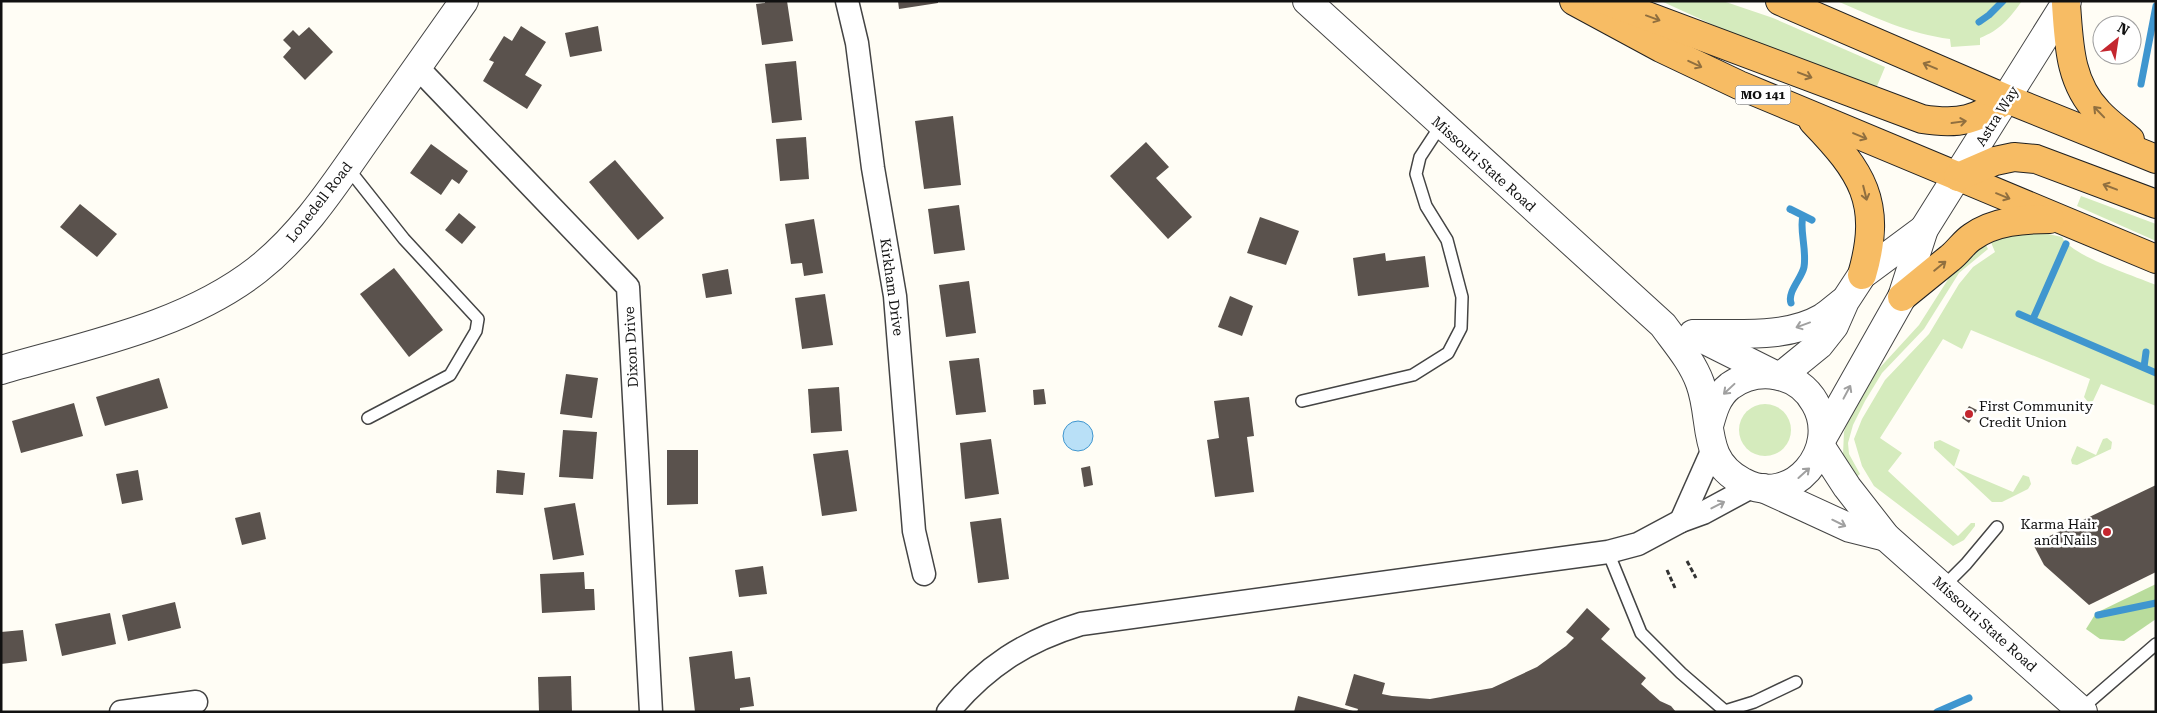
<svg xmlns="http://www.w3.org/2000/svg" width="2157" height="713" font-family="'Roboto Serif',serif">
  <rect width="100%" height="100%" fill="#fffdf5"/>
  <g fill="#d5ebbd">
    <path d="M1661 1H1723L1773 18 1885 67 1875 91 1746 40Z"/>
    <path d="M1837 1H2022C2009 19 2000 30 1980 38V45L1951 47 1950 39C1910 34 1874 17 1837 1Z"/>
    <path d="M2081 196 2156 224V241L2077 206Z"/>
    <path d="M2039 232 2062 237C2071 256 2135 276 2156 285V406L2101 384 2093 401 2088 402 2084 397 2090 379 1971 330 1962 349 1943 339 1880 438 1902 453 1888 471 1958 536 1971 523H1975V526L1964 540 1953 546 1874 486 1862 466 1854 439 1862 419 1885 380 1929 334 1959 284 1973 267 1995 252 1990 240 2002 236Z"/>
    <path d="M1985 243 1988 249 1959 273 1924 329 1882 373 1865 401 1853 425 1848 443 1849 454 1860 474 1855 478 1843 454 1844 432 1849 417 1875 373 1919 325 1954 270Z"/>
    <circle cx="1765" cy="430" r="26"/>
    <path d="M2107 438 2112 442 2111 449 2077 465 2072 464 2071 460 2077 446 2096 455 2103 439Z"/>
    <path d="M1940 440 1960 450 1954 467 2013 492 2023 475 2029 477 2031 484 2028 489 2002 502H1992L1934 448V442Z"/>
  </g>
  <path fill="#b9dc9c" d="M2156 584V619L2124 641 2100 639 2086 629 2096 613Z"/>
  <circle fill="#b9e0f7" stroke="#3f96cf" cx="1078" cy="436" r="15"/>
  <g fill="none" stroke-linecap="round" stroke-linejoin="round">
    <g stroke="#3f96cf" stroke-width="7">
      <path d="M1979 22 1989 15 2003 1"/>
      <path d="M2141 84 2156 6"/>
      <path d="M1790 209 1812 220"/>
      <path d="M1791 303C1787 292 1802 278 1804 267 1807 249 1799 229 1803 216"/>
      <path d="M2019 314 2156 373"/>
      <path d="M2033 319 2066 244"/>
      <path d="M2144 367 2146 352"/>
      <path d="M2098 615 2156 603"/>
      <path d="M1937 712 1969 698"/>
    </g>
  </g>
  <g fill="#5a524d">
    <path d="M765 1H787L793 41 762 45 756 4 765 3Z"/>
    <path d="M898 1H938V3L899 9Z"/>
    <path d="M521 26 546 42 525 75 542 85 527 109 483 81 494 62 489 60 504 36 512 41Z"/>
    <path d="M598 26 602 51 570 57 565 33Z"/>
    <path d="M309 27 333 52 305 80 283 57 291 48 283 40 293 30 299 36Z"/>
    <path d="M796 61 802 120 772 123 765 64Z"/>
    <path d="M953 116 961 185 924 189 915 121Z"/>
    <path d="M806 137 809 179 780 181 776 139Z"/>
    <path d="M1146 142 1169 167 1156 178 1192 217 1168 239 1110 176Z"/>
    <path d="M431 144 468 171 459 184 452 179 441 195 410 173Z"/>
    <path d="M615 160 664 218 638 240 589 182Z"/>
    <path d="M80 204 117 234 97 257 60 227Z"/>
    <path d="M959 205 965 250 934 254 928 209Z"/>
    <path d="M459 213 476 227 462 244 445 230Z"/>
    <path d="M1260 217 1299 231 1286 265 1247 253Z"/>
    <path d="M814 219 823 273 804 276 802 263 791 264 785 224Z"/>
    <path d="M1385 253 1386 261 1425 256 1429 287 1358 296 1353 258Z"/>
    <path d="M394 268 443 330 409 357 360 294Z"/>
    <path d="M728 269 732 294 706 298 702 274Z"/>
    <path d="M969 281 976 333 946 337 939 285Z"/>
    <path d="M825 294 833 345 802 349 795 298Z"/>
    <path d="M1230 296 1253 306 1242 336 1218 327Z"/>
    <path d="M979 358 986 412 956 415 949 361Z"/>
    <path d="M566 374 598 378 592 418 560 414Z"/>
    <path d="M159 378 168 408 105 426 96 397Z"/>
    <path d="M839 387 842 431 811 433 808 389Z"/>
    <path d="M1044 389 1046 404 1034 405 1033 390Z"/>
    <path d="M1249 397 1254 436 1247 437 1254 492 1215 497 1207 440 1219 438 1214 401Z"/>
    <path d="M74 403 83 436 21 453 12 421Z"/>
    <path d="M1969 406 1977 410 1969 423 1962 418Z"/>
    <path d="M563 430 597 432 593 479 559 477Z"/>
    <path d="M991 439 999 494 965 499 960 443Z"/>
    <path d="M667 450H698V504L667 505Z"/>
    <path d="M848 450 857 511 822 516 813 454Z"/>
    <path d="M1090 466 1093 485 1084 487 1081 468Z"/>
    <path d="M138 470 143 500 122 504 116 474Z"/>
    <path d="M497 470 525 473 523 495 496 493Z"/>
    <path d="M2156 485V572L2089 605 2044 565 2033 544Z"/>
    <path d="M575 503 584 555 553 560 544 508Z"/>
    <path d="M260 512 266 539 242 545 235 518Z"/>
    <path d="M1001 518 1009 579 978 583 970 522Z"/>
    <path d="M763 566 767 594 739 597 735 570Z"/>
    <path d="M584 572 585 589H594L595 610 542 613 540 574Z"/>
    <path d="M175 602 181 628 128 641 122 615Z"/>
    <path d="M1587 608 1610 629 1601 639 1646 678 1641 684 1660 701 1671 706 1676 712H1357L1358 709 1345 705 1354 674 1385 683 1382 694 1392 696 1430 699 1492 688 1537 667 1566 646 1574 638 1566 632Z"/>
    <path d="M110 613 116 644 62 656 55 624Z"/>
    <path d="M23 630 27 661 1 664V632Z"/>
    <path d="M732 651 735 679 750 677 754 706 740 708V712H695L689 657Z"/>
    <path d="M571 676 572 712H539L538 677Z"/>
    <path d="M1298 696 1353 711 1352 712H1294Z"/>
  </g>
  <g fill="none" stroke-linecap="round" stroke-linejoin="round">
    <g stroke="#444" stroke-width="14">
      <g id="service">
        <path d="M347 167 404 239 478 319 476 331 450 375 368 418"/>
        <path d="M1302 401 1413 375 1448 353 1461 328 1462 297 1447 240 1426 206 1416 174 1420 157 1441 125"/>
        <path d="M1608 552 1641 633 1681 673 1725 711 1754 702 1796 682"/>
        <path d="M1944 586 1966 564 1997 527"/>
        <path d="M2081 709 2156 644"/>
      </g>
    </g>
    <g stroke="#444" stroke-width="25">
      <g id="minor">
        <path d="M847 1 857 43 873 168 895 296 914 531 924 574"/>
        <path d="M417 67 628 287 651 712"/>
        <path d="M1681 521 1713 449"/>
        <path d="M121 712 196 702"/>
        <path d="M948 712C985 667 1025 641 1081 624L1608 552 1638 544 1681 521 1703 513 1753 486"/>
      </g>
    </g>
    <g stroke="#444" stroke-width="30">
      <g id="tertiary">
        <path d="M1307 1 1663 325C1676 343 1692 361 1700 383 1714 421 1700 460 1743 482 1792 509 1842 449 1815 403 1798 372 1758 366 1730 386 1717 396 1713 411 1709 426"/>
        <path d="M1693 334 1771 373"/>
        <path d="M1695 334C1735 333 1786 339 1822 318 1829 314 1836 307 1843 302"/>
        <path d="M1 370C87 345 185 326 257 270 303 234 335 184 368 137 400 91 432 46 464 1"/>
        <path d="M1781 376 1819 345 1834 326 1845 301 1862 275 1924 229"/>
        <path d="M1824 435 1902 297 1924 229 2067 1"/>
        <path d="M1821 447 1847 487 1886 537 2083 712"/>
        <path d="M1763 488 1850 528 1886 537"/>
      </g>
    </g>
    <g stroke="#222" stroke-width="30">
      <g id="trunk">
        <path d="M1574 1 1661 48 1739 85 2156 259"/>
        <path d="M1607 1 1922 119C1960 125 1976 120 2007 99"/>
        <path d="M1780 1 2007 99 2156 159"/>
        <path d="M2066 4C2069 43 2069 82 2098 112 2108 123 2120 131 2130 140"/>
        <path d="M1813 121C1862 172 1883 202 1862 275"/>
        <path d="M1958 177 1995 161 2014 157 2036 159 2156 204"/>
        <path d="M1902 297C1918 284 1934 271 1950 258 1958 252 1964 242 1972 237 1994 221 2024 219 2050 219"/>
      </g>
    </g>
    <g stroke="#333" stroke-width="3" stroke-dasharray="5 2.5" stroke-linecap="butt">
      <path d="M1687 561 1696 578"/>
      <path d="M1667 570 1675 588"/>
    </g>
    <use href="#service" stroke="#fff" stroke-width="11"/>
    <use href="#minor" stroke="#fff" stroke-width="22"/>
    <use href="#tertiary" stroke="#fff" stroke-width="28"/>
    <use href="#trunk" stroke="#f7bc64" stroke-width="28"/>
  </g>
  <defs><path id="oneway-shaft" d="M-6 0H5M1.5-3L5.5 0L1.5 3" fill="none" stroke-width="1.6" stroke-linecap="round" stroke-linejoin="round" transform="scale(1.25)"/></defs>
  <g stroke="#906f3f">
    <use href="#oneway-shaft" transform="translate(1653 18) rotate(20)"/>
    <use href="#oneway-shaft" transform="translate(1695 64) rotate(25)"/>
    <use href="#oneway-shaft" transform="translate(1930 66) rotate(-157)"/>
    <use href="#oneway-shaft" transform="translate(1805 75) rotate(21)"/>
    <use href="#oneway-shaft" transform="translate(2099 112) rotate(-134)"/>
    <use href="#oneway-shaft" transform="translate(1959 122) rotate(-8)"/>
    <use href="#oneway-shaft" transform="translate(1860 136) rotate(23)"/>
    <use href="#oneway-shaft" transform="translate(2110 187) rotate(-159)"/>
    <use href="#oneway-shaft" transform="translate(1865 193) rotate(76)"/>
    <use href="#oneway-shaft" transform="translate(2003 196) rotate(22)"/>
    <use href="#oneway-shaft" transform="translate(1940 266) rotate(-39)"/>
  </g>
  <g stroke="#a0a0a0">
    <use href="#oneway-shaft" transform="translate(1803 325) rotate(160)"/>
    <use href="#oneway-shaft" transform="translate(1729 389) rotate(137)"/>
    <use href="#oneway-shaft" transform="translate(1847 392) rotate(-62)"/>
    <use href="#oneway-shaft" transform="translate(1804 473) rotate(-42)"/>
    <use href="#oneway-shaft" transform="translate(1718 505) rotate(-27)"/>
    <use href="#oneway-shaft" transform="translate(1839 523) rotate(26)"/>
  </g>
  <g fill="#c4262e" stroke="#fff" stroke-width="2">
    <circle cx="1969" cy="414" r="5"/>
    <circle cx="2107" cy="532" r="5"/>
  </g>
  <g text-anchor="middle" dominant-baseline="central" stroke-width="5" stroke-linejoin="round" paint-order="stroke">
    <rect fill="#fff" stroke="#585858" stroke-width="1" x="1735.5" y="85.5" width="55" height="19" rx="4"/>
    <g font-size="12" font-weight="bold" fill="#111">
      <text x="1763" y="95">MO 141</text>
    </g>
    <g font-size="14" fill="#111" stroke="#fff">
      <text transform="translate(1997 116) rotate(-58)">Astra Way</text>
      <text transform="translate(1484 164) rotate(42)">Missouri State Road</text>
      <text transform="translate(319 202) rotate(-52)">Lonedell Road</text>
      <text transform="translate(892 287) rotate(82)">Kirkham Drive</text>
      <text transform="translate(631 347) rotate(-93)">Dixon Drive</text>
      <text transform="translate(1985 624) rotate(42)">Missouri State Road</text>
    </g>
    <g font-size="14" fill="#111" stroke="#fff" text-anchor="start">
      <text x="1979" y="406">First Community<tspan x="1979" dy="16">Credit Union</tspan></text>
      <text x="2097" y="524" text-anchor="end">Karma Hair<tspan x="2097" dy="16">and Nails</tspan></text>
    </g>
  </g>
  <rect width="2157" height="713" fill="none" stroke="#111111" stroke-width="5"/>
  <g transform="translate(2117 40) rotate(30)"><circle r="24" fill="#ffffff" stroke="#a0a0a0"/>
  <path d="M0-4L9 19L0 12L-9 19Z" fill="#c4262e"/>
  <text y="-8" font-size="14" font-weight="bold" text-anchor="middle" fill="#111111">N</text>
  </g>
</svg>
